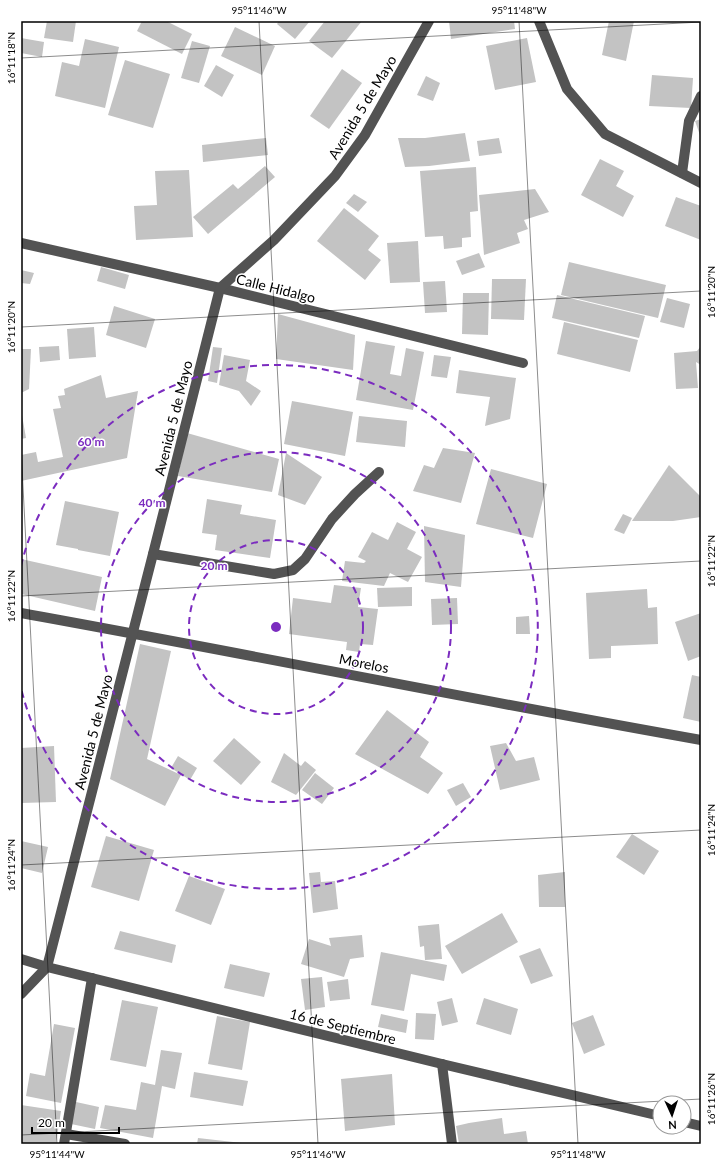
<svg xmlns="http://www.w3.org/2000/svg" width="722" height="1165" font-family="Lato,sans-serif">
  <rect width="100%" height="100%" fill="#fff"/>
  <g fill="#c3c3c3">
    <path d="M47 21H76L73 42 44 38Z"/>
    <path d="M142 21H166L192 34 182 54 137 31Z"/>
    <path d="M279 21H310L295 39 277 24Z"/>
    <path d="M325 21H362L332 58 309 41Z"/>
    <path d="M449 21H514L515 29 451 39Z"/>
    <path d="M609 21H634L626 61 602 55Z"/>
    <path d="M235 27 275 46 262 75 221 56Z"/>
    <path d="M21 38 44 42 42 57 21 53Z"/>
    <path d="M527 38 536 82 495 90 486 46Z"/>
    <path d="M85 39 119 47 105 108 55 96 62 62 79 66Z"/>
    <path d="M192 41 210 46 199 83 181 78Z"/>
    <path d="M125 60 170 74 153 128 108 115Z"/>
    <path d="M216 65 234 75 222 97 204 86Z"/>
    <path d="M342 69 362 83 329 129 310 116Z"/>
    <path d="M652 75 693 78 691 108 649 106Z"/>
    <path d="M426 76 440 83 433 101 417 95Z"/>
    <path d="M701 119V138L695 121Z"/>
    <path d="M465 133 470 161 429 166 405 167 398 138H425Z"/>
    <path d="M266 138 268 155 203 162 202 145Z"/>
    <path d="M499 138 502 153 479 156 477 141Z"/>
    <path d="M600 159 624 171 616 186 634 196 623 217 581 195Z"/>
    <path d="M265 166 275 177 208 234 193 217 233 184 238 189Z"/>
    <path d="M476 167 478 211 470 212 471 237 462 238V247L444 249 443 236 425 237 420 171Z"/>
    <path d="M189 170 193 237 136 240 134 206 157 205 155 171Z"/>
    <path d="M535 189 549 212 524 220 528 229 517 233 520 243 484 255 479 195Z"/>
    <path d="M354 194 367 202 358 212 346 203Z"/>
    <path d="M676 197 701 206V240L665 226Z"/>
    <path d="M344 208 379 236 368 250 381 260 365 280 317 241Z"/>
    <path d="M418 241 420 282 390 283 387 243Z"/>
    <path d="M479 253 485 267 462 275 456 261Z"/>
    <path d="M569 262 666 285 658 318 561 295Z"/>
    <path d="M101 267 129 275 125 289 97 281Z"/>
    <path d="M21 270 34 273 30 284 21 283Z"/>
    <path d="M492 279H526L524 320 491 319Z"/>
    <path d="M445 281 447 312 425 313 423 282Z"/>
    <path d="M463 293H489L488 335 462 334Z"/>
    <path d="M557 295 645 316 639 338 552 318Z"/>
    <path d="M667 298 690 304 684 328 660 322Z"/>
    <path d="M114 306 155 319 146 348 106 335Z"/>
    <path d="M278 314 355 335 353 370 276 359Z"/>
    <path d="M564 322 638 340 630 372 557 354Z"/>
    <path d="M94 327 96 357 69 359 67 329Z"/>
    <path d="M366 341 395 346 390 374 401 376 406 348 424 352 413 410 356 400Z"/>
    <path d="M59 346 60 360 40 362 39 347Z"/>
    <path d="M701 346V365L696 362 698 388 676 389 674 353 697 351Z"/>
    <path d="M213 347 222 348 217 383 208 381Z"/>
    <path d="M21 349H31L29 389 21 393Z"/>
    <path d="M224 355 250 360 246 381 261 391 251 406 239 391 219 385Z"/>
    <path d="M434 355 451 357 447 378 431 376Z"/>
    <path d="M459 370 516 378 510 419 485 426 490 397 456 393Z"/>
    <path d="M101 375 106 398 138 391 127 458 21 481V455L36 452 38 462 63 457 53 409 61 408 58 396 65 395 64 389Z"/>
    <path d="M292 401 353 412 345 456 284 444Z"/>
    <path d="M22 415 26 438 21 439V416Z"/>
    <path d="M359 416 407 421 405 447 356 442Z"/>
    <path d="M187 433 279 459 272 492 178 476Z"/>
    <path d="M443 448 475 453 461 503 413 491 424 465 434 468Z"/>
    <path d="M286 453 322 477 305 505 278 495Z"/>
    <path d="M669 465 701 497V517L673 521H632Z"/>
    <path d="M491 469 547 484 533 538 476 524Z"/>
    <path d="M207 499 242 505 240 514 276 520 270 558 215 550 217 535 202 533Z"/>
    <path d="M65 501 119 512 110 556 78 550V549L56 545Z"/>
    <path d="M623 514 632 518 624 534 614 530Z"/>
    <path d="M397 522 416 532 407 549 422 557 408 582 390 573 384 586 342 581 345 561 364 563 366 561 358 557 372 532 388 540Z"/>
    <path d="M424 526 465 535 461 587 425 582Z"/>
    <path d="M21 559 102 577 95 611 21 594Z"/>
    <path d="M334 585 361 588 358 607 378 609 373 645 360 644 359 652 346 650 347 642 289 634 293 598 331 603Z"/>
    <path d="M412 587V606L378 607 377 588Z"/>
    <path d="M647 589 648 608 657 607 658 644 611 646V658L589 659 586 593Z"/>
    <path d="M457 598 458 624 432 625 431 599Z"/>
    <path d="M701 613V656L688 661 675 622Z"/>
    <path d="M529 616 530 634H516V617Z"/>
    <path d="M140 644 171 651 147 759 181 775 165 806 110 779Z"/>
    <path d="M692 675 701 677V722L683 718Z"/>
    <path d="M387 710 429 742 420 757 443 773 428 794 355 754Z"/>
    <path d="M234 738 261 762 241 785 213 761Z"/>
    <path d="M506 743 516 761 534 757 540 780 500 790 490 746Z"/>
    <path d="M54 746 56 802 21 803V748Z"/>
    <path d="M284 753 301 766 305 761 316 770 296 795 271 782Z"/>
    <path d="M178 756 197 768 190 780 171 768Z"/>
    <path d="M315 773 334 788 322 804 302 790Z"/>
    <path d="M463 783 471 797 456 806 447 790Z"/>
    <path d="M632 834 659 851 644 875 616 857Z"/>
    <path d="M106 836 154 850 139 901 91 887Z"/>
    <path d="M21 841 48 847 42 873 21 868Z"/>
    <path d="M320 872 321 882 335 881 338 909 313 913 309 873Z"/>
    <path d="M565 872V907H539L538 875Z"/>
    <path d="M189 876 225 889 211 925 175 911Z"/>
    <path d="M502 913 518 942 462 974 445 946Z"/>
    <path d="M439 924 442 959 425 960 424 946 420 947 418 926Z"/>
    <path d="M120 931 176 945 172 963 114 949Z"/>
    <path d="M362 935 364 957 350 959 344 977 301 964 309 939 331 946 329 938Z"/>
    <path d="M540 948 553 976 531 984 519 956Z"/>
    <path d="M381 952 447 965 444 981 411 974 404 1011 371 1005Z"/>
    <path d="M230 964 270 973 264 997 224 988Z"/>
    <path d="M322 977 325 1007 305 1010 301 979Z"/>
    <path d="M348 979 350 999 330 1001 327 982Z"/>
    <path d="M452 998 458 1022 442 1026 437 1002Z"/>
    <path d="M484 998 518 1009 511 1035 476 1024Z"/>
    <path d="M122 1000 158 1007 146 1067 110 1060Z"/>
    <path d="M416 1013 436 1014 434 1040 415 1039Z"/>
    <path d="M381 1014 408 1020 406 1033 378 1027Z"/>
    <path d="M593 1015 605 1045 584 1054 572 1023Z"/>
    <path d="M217 1016 250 1022 242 1070 208 1064Z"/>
    <path d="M54 1024 75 1028 61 1103 26 1096 30 1073 45 1076Z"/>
    <path d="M161 1050 182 1053 175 1089 162 1086 153 1138 100 1128 105 1105 136 1110 141 1082 155 1085Z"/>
    <path d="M194 1072 248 1081 243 1106 190 1097Z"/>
    <path d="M392 1074 395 1125 345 1131 341 1079Z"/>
    <path d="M76 1102 99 1107 95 1129 71 1124Z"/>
    <path d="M21 1105 61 1111 56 1144H21Z"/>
    <path d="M502 1118 504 1134 526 1131 528 1144H459L456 1126 469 1123Z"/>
    <path d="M198 1138 242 1143V1144H197Z"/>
  </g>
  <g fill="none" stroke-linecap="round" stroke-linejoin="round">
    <g stroke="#535353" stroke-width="10">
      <path d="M539 21 567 89 605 134 701 183"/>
      <path d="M682 173 689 121 701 96"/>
      <path d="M21 243 220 288 523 363"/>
      <path d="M153 554 274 574 293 570 305 559 332 519 355 494 379 472"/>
      <path d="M21 613C248 654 474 700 701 740"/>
      <path d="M21 959 47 967 442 1064 660 1116"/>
      <path d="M21 994 47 967 153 554 220 288 274 240 335 176 365 135 429 21"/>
      <path d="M442 1064 452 1144"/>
      <path d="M684 1122 701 1126"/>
      <path d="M66 1134 125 1144"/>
      <path d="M64 1144 92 978"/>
    </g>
  </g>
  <path fill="none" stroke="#000" stroke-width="1" stroke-opacity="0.45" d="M259 21 318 1144M519 21 578 1144M21 58 701 22M21 327 701 291M21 448 57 1144M21 596 701 561M21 865 701 830M21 1135 701 1099"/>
  <g fill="none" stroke="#7b2cbf" stroke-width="2" stroke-dasharray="7 5">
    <circle cx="276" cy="627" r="87"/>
    <circle cx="276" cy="627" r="175"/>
    <path d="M21 566A262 262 0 1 1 21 688"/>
  </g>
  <g text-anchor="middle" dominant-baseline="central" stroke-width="3" stroke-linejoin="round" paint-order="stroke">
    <g font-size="14" fill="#000" stroke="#fff">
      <text transform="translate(362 107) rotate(-59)">Avenida 5 de Mayo</text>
      <text transform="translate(276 288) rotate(14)">Calle Hidalgo</text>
      <text transform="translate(173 418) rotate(-76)">Avenida 5 de Mayo</text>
      <text transform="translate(364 663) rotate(11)">Morelos</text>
      <text transform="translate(93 732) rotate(-76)">Avenida 5 de Mayo</text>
      <text transform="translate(343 1026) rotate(14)">16 de Septiembre</text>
    </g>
  </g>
  <circle cx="276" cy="627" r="6" fill="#7b2cbf" stroke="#fff" stroke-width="2"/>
  <g font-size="12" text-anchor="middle" font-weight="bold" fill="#7b2cbf" stroke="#fff" stroke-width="3" stroke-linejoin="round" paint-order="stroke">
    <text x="91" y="446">60 m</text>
    <text x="152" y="507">40 m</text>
    <text x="214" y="570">20 m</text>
  </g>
  <rect width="722" height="1165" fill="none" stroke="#ffffff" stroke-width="44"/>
  <g transform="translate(672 1115) rotate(177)"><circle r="19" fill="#ffffff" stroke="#999999"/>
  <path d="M0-3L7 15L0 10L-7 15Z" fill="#000000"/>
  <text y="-6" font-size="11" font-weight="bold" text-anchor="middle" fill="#000000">N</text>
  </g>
  <path d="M32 1127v6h87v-6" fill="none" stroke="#000000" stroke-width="2"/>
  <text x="38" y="1127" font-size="12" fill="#000000" stroke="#ffffff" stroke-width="3" paint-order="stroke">20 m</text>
  <rect x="22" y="22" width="678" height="1121" fill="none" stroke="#000" stroke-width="1.5"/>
  <g font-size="10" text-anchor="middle" fill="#000">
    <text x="259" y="14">95°11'46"W</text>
    <text x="519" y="14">95°11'48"W</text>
    <text transform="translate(11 58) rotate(-90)" y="4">16°11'18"N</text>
    <text transform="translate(711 292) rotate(-90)" y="4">16°11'20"N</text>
    <text transform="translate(11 327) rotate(-90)" y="4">16°11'20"N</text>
    <text transform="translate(711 561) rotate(-90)" y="4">16°11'22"N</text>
    <text transform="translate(11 596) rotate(-90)" y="4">16°11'22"N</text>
    <text transform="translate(711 830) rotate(-90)" y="4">16°11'24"N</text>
    <text transform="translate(11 865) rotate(-90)" y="4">16°11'24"N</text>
    <text transform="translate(711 1099) rotate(-90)" y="4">16°11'26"N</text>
    <text x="57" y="1158">95°11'44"W</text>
    <text x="318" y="1158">95°11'46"W</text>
    <text x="578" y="1158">95°11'48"W</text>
  </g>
</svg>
